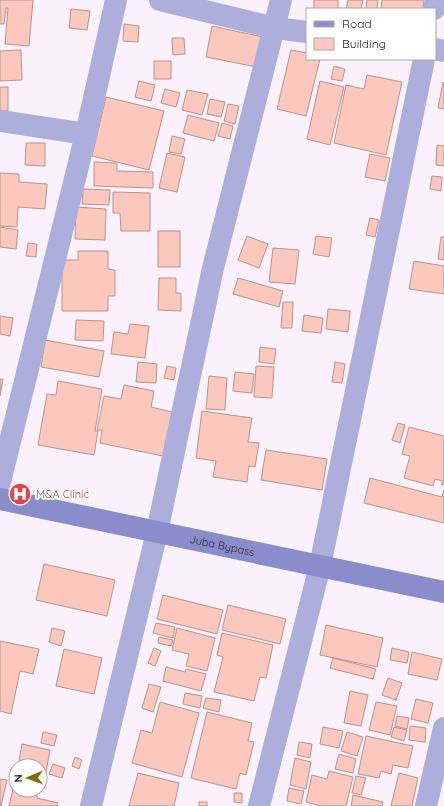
<svg xmlns="http://www.w3.org/2000/svg" width="444" height="806" font-family="Quicksand,sans-serif">
  <rect width="100%" height="100%" fill="#fbf1fc"/>
  <g fill="#fcc7bd" stroke="#b6948d">
    <path d="M0 0H33L29 46 5 44 8 8H6L4 24H0Z"/>
    <rect x="314" y="0" width="24" height="9"/>
    <path d="M348 0H363L361 9H346Z"/>
    <path d="M367 0H378L377 9H366Z"/>
    <path d="M382 0H424L423 9H381Z"/>
    <path d="M71 9 90 11 87 30 69 28Z"/>
    <path d="M124 24 139 26 138 42 123 41Z"/>
    <path d="M212 26 263 37 257 67 206 57Z"/>
    <path d="M172 38H184L185 54 173 55Z"/>
    <path d="M21 50 22 80 0 81V51Z"/>
    <path d="M291 50 307 53V59H320L306 116 277 109Z"/>
    <rect x="154" y="61" width="17" height="18"/>
    <path d="M334 66 345 69 342 81 331 79Z"/>
    <path d="M367 75 402 82 386 155 334 143 346 85 364 89Z"/>
    <path d="M139 81 155 85 151 101 135 97Z"/>
    <path d="M320 81 344 87 330 145 307 139Z"/>
    <path d="M443 82 444 83V109L438 108Z"/>
    <rect x="0" y="87" width="8" height="24"/>
    <path d="M165 89 180 93 176 107 161 103Z"/>
    <path d="M187 90 208 94 202 115 182 110Z"/>
    <path d="M106 97 164 111 149 170 92 156Z"/>
    <path d="M210 99 225 102 221 117 207 114Z"/>
    <path d="M228 104 239 106 235 124 224 121Z"/>
    <path d="M188 115 219 123 214 141 183 133Z"/>
    <path d="M222 123 233 126 230 139 218 136Z"/>
    <path d="M172 136 185 139 181 154 169 152Z"/>
    <path d="M26 143H45V166L25 165Z"/>
    <path d="M437 145 444 146V166L436 165Z"/>
    <path d="M167 153 185 157 177 192 159 188Z"/>
    <path d="M370 154 390 158 385 181 365 177Z"/>
    <path d="M94 162 117 163V171L153 172V188L94 186Z"/>
    <path d="M0 173 19 174V182L47 184 45 209 18 207 17 227 0 226Z"/>
    <path d="M432 176 442 177 441 191 430 189Z"/>
    <path d="M83 189 110 190 109 205 82 204Z"/>
    <path d="M113 192 150 193V231H121L120 213H113Z"/>
    <path d="M76 207 106 209 105 240 75 239Z"/>
    <path d="M370 218 379 220 375 237 366 235Z"/>
    <path d="M0 227 18 230 16 249 0 247Z"/>
    <rect x="158" y="231" width="22" height="36"/>
    <path d="M247 236 268 244 259 268 238 260Z"/>
    <path d="M316 236 332 238 329 257 313 254Z"/>
    <path d="M441 237H444V260L438 259Z"/>
    <path d="M28 243 37 244 36 257 26 256Z"/>
    <path d="M273 248 299 250 295 284 269 282Z"/>
    <path d="M78 251H108V269L115 270V296H108V311H62V260H78Z"/>
    <path d="M414 261 444 266V294L409 289Z"/>
    <path d="M159 278H176V293H181V311L158 310Z"/>
    <path d="M238 278 283 291 279 307 233 294Z"/>
    <path d="M283 302H293L292 328H281Z"/>
    <path d="M328 309 350 311 348 332 326 329Z"/>
    <path d="M304 315 323 318 321 333 302 331Z"/>
    <path d="M0 316 13 318 10 336 0 334Z"/>
    <path d="M76 320 104 321 103 341 75 340Z"/>
    <path d="M130 324 149 326 145 358 111 354 114 332 128 334Z"/>
    <path d="M45 340 104 351 99 377 41 367Z"/>
    <path d="M260 347 276 349 274 364 259 362Z"/>
    <path d="M138 362 157 364 156 383 136 382Z"/>
    <path d="M335 362 345 364 342 383 332 382Z"/>
    <path d="M167 366 176 368 174 380 164 378Z"/>
    <path d="M256 366 274 367 272 398 254 397Z"/>
    <path d="M235 372 254 374 252 393 233 391Z"/>
    <path d="M209 376 227 378 225 410 206 409Z"/>
    <path d="M0 379H3L0 396Z"/>
    <path d="M58 381 102 389 95 431H98L94 455 38 445 47 394 56 395Z"/>
    <path d="M124 385 154 391 151 407 172 412 163 456 100 443 102 430H97L104 396 121 399Z"/>
    <path d="M202 411 252 418 248 442 259 443 255 467 249 466 247 482 213 477 216 461 196 458Z"/>
    <path d="M398 423 405 425 400 443 392 440Z"/>
    <path d="M409 427 444 436V485L441 484 443 481 435 479 433 486 404 478 410 456 402 454Z"/>
    <path d="M266 450 327 459 322 490 261 480Z"/>
    <path d="M370 478 442 497 444 490V523L364 503Z"/>
    <path d="M44 564 115 580 107 616 36 600Z"/>
    <path d="M163 595 223 610 217 634 157 619Z"/>
    <path d="M228 605 286 619 280 644 222 630Z"/>
    <path d="M156 623 175 627 173 638 153 633Z"/>
    <path d="M326 625 383 638 377 667 320 655Z"/>
    <path d="M52 628 65 631 61 646 49 642Z"/>
    <path d="M177 628 215 638 207 671 186 666 189 654 172 650Z"/>
    <path d="M222 633 273 645 266 678 260 677 254 701 214 692 223 657 217 655Z"/>
    <path d="M159 637 173 640 171 646 158 643Z"/>
    <path d="M0 641 39 649 33 674 20 671 11 714 0 711Z"/>
    <path d="M154 648 161 651 155 666 148 663Z"/>
    <path d="M392 648 409 652 407 663 390 660Z"/>
    <path d="M64 649 102 658 94 694 56 686Z"/>
    <path d="M412 652 442 659 437 680 408 674Z"/>
    <path d="M333 658 376 669 373 679 330 668Z"/>
    <path d="M166 667 185 672 186 669 206 674 201 691 163 681Z"/>
    <path d="M388 678 402 683 396 700 382 695Z"/>
    <path d="M149 684 161 687 153 712 142 708Z"/>
    <path d="M350 691 368 695 361 726 344 723Z"/>
    <path d="M185 693 202 696 200 708 183 704Z"/>
    <path d="M206 698 221 700 219 712 203 708Z"/>
    <path d="M416 699 433 703 428 723 411 719Z"/>
    <path d="M160 702 199 713 182 777 132 763 141 730 152 733Z"/>
    <path d="M376 702 397 706 390 735 369 730Z"/>
    <path d="M207 712 252 723 248 741 254 742 246 775 240 773 236 789 191 778Z"/>
    <path d="M397 716 409 718 407 729 395 726Z"/>
    <path d="M410 726 426 728 425 742 409 740Z"/>
    <path d="M323 727 343 731 339 748 320 744Z"/>
    <path d="M394 727 407 730 404 741 391 737Z"/>
    <path d="M43 732 57 735 54 746 41 743Z"/>
    <path d="M347 732 363 737 357 756 341 751Z"/>
    <path d="M366 736 413 746 408 768 393 765 391 774 381 771 379 778 358 774Z"/>
    <path d="M299 742 312 744 310 758 297 755Z"/>
    <path d="M22 744 50 750 43 788H40V766H18Z"/>
    <path d="M339 754 356 759 353 773 335 769Z"/>
    <path d="M75 757 82 760 79 769 72 766Z"/>
    <path d="M295 758 311 762 306 789 290 785Z"/>
    <path d="M53 764 65 768 62 778 49 774Z"/>
    <path d="M329 771 353 777 346 806H321L306 802 312 775 327 779Z"/>
    <path d="M138 773 179 783 174 806H129Z"/>
    <path d="M399 773 418 778 412 806H391Z"/>
    <path d="M356 776 366 778 361 795 352 793Z"/>
    <path d="M0 779 7 780 1 806H0Z"/>
    <path d="M289 788 304 791 301 804 287 801Z"/>
    <path d="M13 789 37 795V798L58 803 57 806H9Z"/>
    <path d="M234 793H242V803L234 802Z"/>
    <path d="M353 795 383 802 382 806H351Z"/>
    <rect x="199" y="802" width="8" height="4"/>
  </g>
  <g fill="none" stroke-linecap="round" stroke-linejoin="round">
    <g stroke="#acafdb" stroke-width="22">
      <path d="M160 0 275 28 307 32"/>
      <path d="M434 9 436 0"/>
      <path d="M435 49 444 51"/>
      <path d="M0 121 86 134"/>
      <path d="M0 482 86 134 116 0"/>
      <path d="M91 806 157 532 213 268 281 0"/>
      <path d="M259 806 320 566 424 59"/>
      <path d="M426 806 444 728"/>
    </g>
    <path stroke="#898dcc" stroke-width="22" id="s1" d="M0 499 444 592"/>
  </g>
  <defs>
    <g id="hospital-disc" transform="scale(1.15)"><circle r="9.5" fill="#e0444e" stroke="#fff"/><path d="M-5-5h3v3.5h4V-5h3V5h-3V1.5h-4V5h-3Z" fill="#fff"/></g>
  </defs>
  <g fill-rule="evenodd">
    <use href="#hospital-disc" x="20" y="494"/>
  </g>
  <g text-anchor="middle" dominant-baseline="central" stroke-width="4" stroke-linejoin="round" paint-order="stroke">
    <g font-size="11" fill="#be3a42" stroke="#fff" text-anchor="start">
      <text x="36" y="494">M&amp;A Clinic</text>
    </g>
    <g font-size="11" fill="#2e262f" stroke="#fff">
      <text stroke="none"><textPath href="#s1" startOffset="227">Juba Bypass</textPath></text>
    </g>
  </g>
  <rect x="306" y="8" width="130" height="52" fill="#ffffff" stroke="#aba8ac"/>
  <rect x="314" y="21" width="20" height="6" fill="#898dcc" stroke="#aba8ac"/>
  <text x="342" y="28" font-size="12" fill="#2e262f">Road</text>
  <rect x="314" y="38" width="20" height="12" fill="#fcc7bd" stroke="#aba8ac"/>
  <text x="342" y="48" font-size="12" fill="#2e262f">Building</text>
  <g transform="translate(28 778) rotate(268)"><circle r="19" fill="#ffffff" stroke="#aba8ac"/>
  <path d="M0-3L7 15L0 10L-7 15Z" fill="#816c07"/>
  <text y="-6" font-size="11" font-weight="bold" text-anchor="middle" fill="#2e262f">N</text>
  </g>
</svg>
